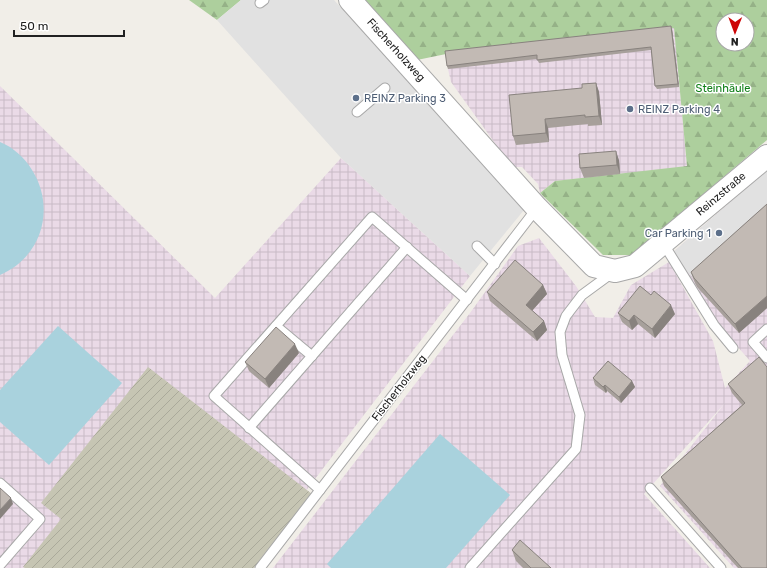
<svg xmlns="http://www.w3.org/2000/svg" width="767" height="568" font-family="Rubik,sans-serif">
  <defs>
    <pattern id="industrial-grid" width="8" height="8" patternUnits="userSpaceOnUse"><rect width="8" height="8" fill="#eadae7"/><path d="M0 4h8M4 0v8" fill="none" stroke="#c8bbc6"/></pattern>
    <pattern id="construction-furrows" width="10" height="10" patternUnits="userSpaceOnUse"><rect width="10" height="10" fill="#c6c5b3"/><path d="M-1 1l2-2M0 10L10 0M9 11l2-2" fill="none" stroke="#aaa99a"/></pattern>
    <pattern id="forest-firs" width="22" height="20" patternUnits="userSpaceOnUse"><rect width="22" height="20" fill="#adcf9d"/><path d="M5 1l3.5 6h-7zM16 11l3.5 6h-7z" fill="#95b187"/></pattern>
  </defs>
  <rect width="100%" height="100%" fill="#f1eee8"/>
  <g fill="url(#industrial-grid)">
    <path d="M674 28 687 167 555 181 540 193 538 184 522 167H512L451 82 448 69 446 55Z"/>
    <path d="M0 86 215 298 341 158 470 276 247 568H0Z"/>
    <path d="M767 170V568H734L660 486 725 403 644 494 710 568H273L470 313 518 246 539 238 576 286 595 317 613 318 631 285 669 262 713 341 725 388 750 361 717 323 671 254Z"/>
  </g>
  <path fill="url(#construction-furrows)" d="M148 367 312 494 254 568H25L23 567 61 519 41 503Z"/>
  <g fill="url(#forest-firs)" fill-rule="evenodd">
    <path d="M189 0H241L217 20Z"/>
    <path d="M364 0H767V140L632 255H603L540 193 555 181 687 166 674 28 446 54 417 60ZM723 20H747V44H723Z"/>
  </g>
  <g fill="#e1e1e1">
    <path d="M241 0H334L474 153 519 194 524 210 470 276 341 158 217 20Z"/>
    <path d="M767 170V213L693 278 671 254Z"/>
  </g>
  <g fill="#a9d2dd">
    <path d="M0 142C13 147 25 158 32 170 56 208 42 257 0 275Z"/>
    <path d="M58 326 122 383 49 465 0 422V390Z"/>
    <path d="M440 434 510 495 446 568H331L327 564Z"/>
  </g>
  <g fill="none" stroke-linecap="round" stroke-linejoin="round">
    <g stroke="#a8a8a8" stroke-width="11">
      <g id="service">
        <path d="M260 3 264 0"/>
        <path d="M357 112 385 88"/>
        <path d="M663 243 714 325 733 348"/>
        <path d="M477 246 495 264"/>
        <path d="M276 326 312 356"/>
        <path d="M767 329 753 342 767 358"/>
        <path d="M249 428 407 247"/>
        <path d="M0 483 40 519 0 565"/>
        <path d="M650 488 721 568"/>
        <path d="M320 490 214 396 372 217 467 300"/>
        <path d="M260 568 537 208"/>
        <path d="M470 568 576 449 580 415 562 355 560 332 566 316 582 295 612 273"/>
      </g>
    </g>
    <g stroke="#a8a8a8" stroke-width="24">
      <path id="tertiary" d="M350 0 537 208 594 266 615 271 635 266 767 156"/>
    </g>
    <use href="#service" stroke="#fff" stroke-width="9"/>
    <use href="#tertiary" stroke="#fff" stroke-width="22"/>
  </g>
  <g fill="#a7a09b">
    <path d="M672 29 679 87 657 89 655 86 651 50 539 63 537 59 448 69 447 66Z"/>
    <path d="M596 83 599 92 602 125 588 126V124L548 128 549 142 516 145 513 136 582 88Z"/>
    <path d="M619 160 620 174 584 178 580 168Z"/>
    <path d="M767 204V308L739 333 697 287 694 281 691 272Z"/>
    <path d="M543 285 547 294 532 311 544 321 547 330 537 341 490 301 487 292Z"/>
    <path d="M618 313 675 314 655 338 638 324 632 330 622 322Z"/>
    <path d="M299 353 269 388 249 371 245 362Z"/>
    <path d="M767 367V568H738L664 486 661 477 742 405 732 393 728 384Z"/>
    <path d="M593 378 632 381 635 387 621 403 607 391 606 393 595 385Z"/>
    <path d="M512 550 551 568H523L516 561Z"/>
  </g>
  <g fill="#88827e">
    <path d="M671 26 672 29 679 87 678 84Z"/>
    <path d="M596 83 599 92 602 125 599 116Z"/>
    <path d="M545 119 548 128 549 142 546 133Z"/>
    <path d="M616 151 619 160 620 174 617 165Z"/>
    <path d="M543 285 547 294 529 314 526 305Z"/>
    <path d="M767 296V308L739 333 735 324Z"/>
    <path d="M671 305 675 314 655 338 652 329Z"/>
    <path d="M634 315 638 324 632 330 629 321Z"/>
    <path d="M544 321 547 330 537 341 533 332Z"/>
    <path d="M295 344 299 353 269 388 265 379Z"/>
    <path d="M632 381 635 387 621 403 619 397Z"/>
    <path d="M605 385 607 391 606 393 603 387Z"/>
    <path d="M11 498 13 504 0 519V510Z"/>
  </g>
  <g fill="#c2bab4" stroke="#88827e">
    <path d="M671 26 678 84 655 86 651 47 537 60V55L447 66 445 51Z"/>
    <path d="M596 83 599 116 585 117V115L545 119 546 133 513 136 509 95 582 88V84Z"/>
    <path d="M616 151 617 165 580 168 579 154Z"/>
    <path d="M767 204V296L735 324 694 278 691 272Z"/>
    <path d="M515 260 543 285 526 305 544 321 533 332 487 292Z"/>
    <path d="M640 286 651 295 654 291 671 305 652 329 634 315 629 321 618 313Z"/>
    <path d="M276 327 295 344 265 379 245 362Z"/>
    <path d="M759 357 767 367V568H742L661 477 745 403 728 384Z"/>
    <path d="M608 361 632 381 619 397 605 385 603 387 593 378Z"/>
    <path d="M0 488 11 498 0 510Z"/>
    <path d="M520 540 551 568H531L512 550Z"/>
  </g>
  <g fill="#5c6f8a" stroke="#fff" stroke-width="1.5">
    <circle cx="356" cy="98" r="4"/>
    <circle cx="630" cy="109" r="4"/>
    <circle cx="719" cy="233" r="4"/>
  </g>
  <g text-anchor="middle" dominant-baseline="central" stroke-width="3" stroke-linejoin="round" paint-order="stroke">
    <g font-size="11" fill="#212121" stroke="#fff">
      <text transform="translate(396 50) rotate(48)">Fischerholzweg</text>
      <text transform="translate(721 194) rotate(-40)">Reinzstraße</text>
      <text transform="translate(399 388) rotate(-52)">Fischerholzweg</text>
    </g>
    <g font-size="11" fill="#0e7f16" stroke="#fff">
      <text x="723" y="88">Steinhäule</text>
    </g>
    <g font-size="11" fill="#4e5e75" stroke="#fff" text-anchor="start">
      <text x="364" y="98">REINZ Parking 3</text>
      <text x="638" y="109">REINZ Parking 4</text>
      <text x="711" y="233" text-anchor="end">Car Parking 1</text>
    </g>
  </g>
  <g transform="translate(735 32) rotate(181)"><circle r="19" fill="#ffffff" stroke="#a6a6a6"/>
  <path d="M0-3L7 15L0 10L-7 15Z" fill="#cd0507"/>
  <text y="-6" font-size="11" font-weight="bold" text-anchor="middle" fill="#212121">N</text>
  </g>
  <path d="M14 30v6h110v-6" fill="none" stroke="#212121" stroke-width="2"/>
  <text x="20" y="30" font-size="12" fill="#212121" stroke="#ffffff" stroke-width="3" paint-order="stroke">50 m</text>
</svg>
